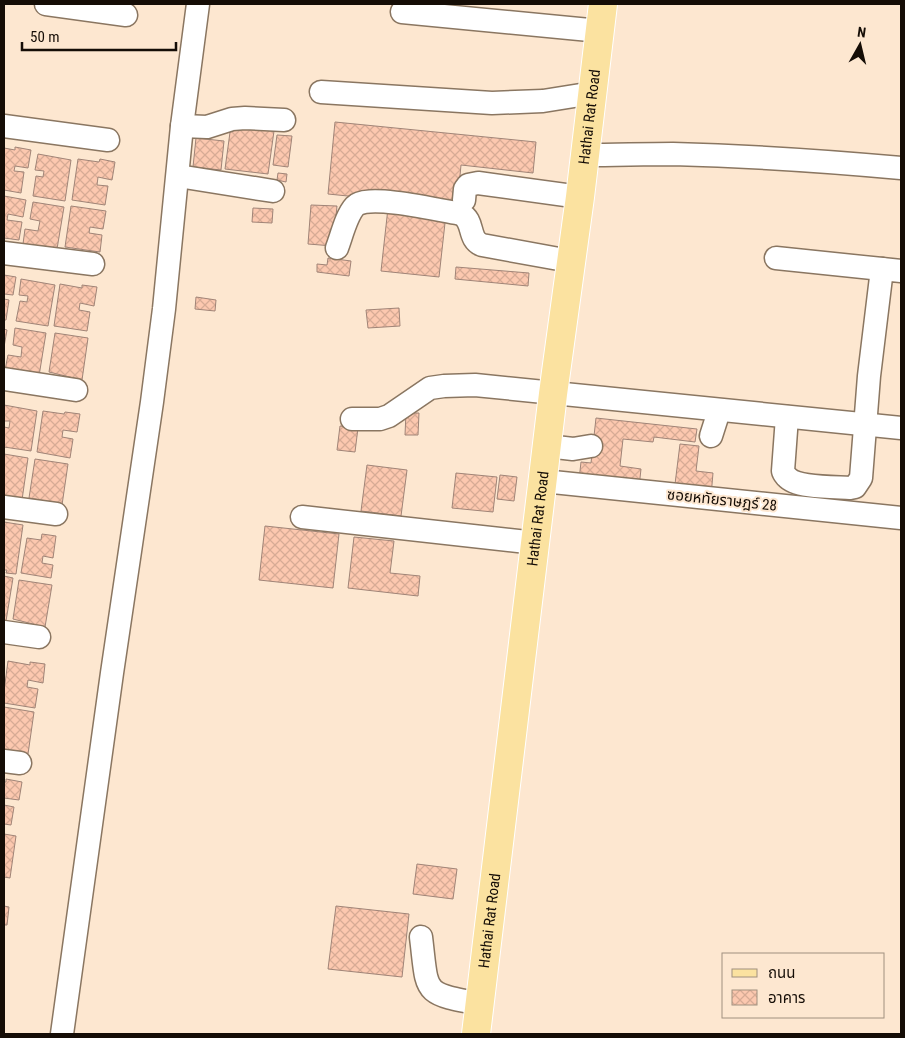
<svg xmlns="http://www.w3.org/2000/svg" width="905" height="1038" font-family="'Roboto Condensed','Noto Sans Thai',sans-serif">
  <defs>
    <pattern id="building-cross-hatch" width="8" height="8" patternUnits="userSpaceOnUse" patternTransform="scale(1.25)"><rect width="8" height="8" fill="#fcc8af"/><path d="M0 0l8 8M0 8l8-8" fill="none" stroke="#d7ab95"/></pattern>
  </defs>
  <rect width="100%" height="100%" fill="#fde7d0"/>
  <g fill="url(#building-cross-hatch)" stroke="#a08477">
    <path d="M335 122 536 142 533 173 461 165 457 207 328 194Z"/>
    <path d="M231 125 274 131 268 174 225 169Z"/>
    <path d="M277 135 292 136 288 167 273 165Z"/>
    <path d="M196 138 224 141 221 170 193 167Z"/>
    <path d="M15 147 31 150 28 168 15 166 14 171 24 172 21 193 4 190V148L15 150Z"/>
    <path d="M38 154 71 160 65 201 33 196 36 176 43 177 44 171 35 170Z"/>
    <path d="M78 159 99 162 100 159 115 162 112 180 98 177 97 185 108 186 105 205 72 200Z"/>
    <path d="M278 173 287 174 286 182 277 180Z"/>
    <path d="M4 196 26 200 23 217 8 214 7 220 22 222 19 240 4 238Z"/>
    <path d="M33 202 64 207 57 249 23 244 25 229 38 231 40 221 30 219Z"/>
    <path d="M311 205 337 206 333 246 308 244Z"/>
    <path d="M71 206 106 211 103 229 90 227 89 233 102 235 100 252 65 247Z"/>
    <path d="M253 208 273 209 272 223 252 222Z"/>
    <path d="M388 208 446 214 439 277 381 271Z"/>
    <path d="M328 258 351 261 349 276 317 272V264L327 265Z"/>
    <path d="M456 267 529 273 528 286 455 279Z"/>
    <path d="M4 275 16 277 13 295 4 294Z"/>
    <path d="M21 279 55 285 48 326 16 321 20 301 27 302 28 296 19 295Z"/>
    <path d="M60 284 82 288V285L97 287 94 306 80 303 79 310 90 312 87 331 54 326Z"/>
    <path d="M196 297 216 300 215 311 195 309Z"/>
    <path d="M4 299 9 300 6 320H4Z"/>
    <path d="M399 308 400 326 368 328 366 310Z"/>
    <path d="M15 328 46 333 39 376 5 370 8 355 21 357 22 347 13 345Z"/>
    <path d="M4 329 7 330 4 347Z"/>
    <path d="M55 333 88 338 82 380 49 372Z"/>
    <path d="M4 405 37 411 31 451 4 447V427L9 428 10 421H4Z"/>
    <path d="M43 411 64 414 65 412 80 414 77 432 63 430 62 437 73 439 70 458 37 452Z"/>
    <path d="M406 413H419L418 435H405Z"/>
    <path d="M596 418 697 429 695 442 654 437 653 442 623 439 620 466 641 469 639 487 579 480 581 462 591 463Z"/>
    <path d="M340 426 358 428 355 452 337 450Z"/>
    <path d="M680 444 699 446 696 471 713 473 711 496 674 492Z"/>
    <path d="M4 454 28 458 22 500 4 498Z"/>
    <path d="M35 459 68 464 62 505 46 503V501L29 498Z"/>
    <path d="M367 465 407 470 401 516 361 511Z"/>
    <path d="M456 473 497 477 493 512 452 508Z"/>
    <path d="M500 475 517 477 514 501 497 499Z"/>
    <path d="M4 522 23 525 16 574 6 573 7 570H4Z"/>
    <path d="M265 526 339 534 333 588 259 580Z"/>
    <path d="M42 534 56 536 53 558 43 556 42 563 53 565 51 578 21 573 27 538 41 540Z"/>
    <path d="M354 537 394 541 390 573 420 576 418 596 348 588Z"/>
    <path d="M4 576 13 578 6 621 4 620Z"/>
    <path d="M19 580 52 585 45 627 13 619Z"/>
    <path d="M8 661 30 665V662L45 664 43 683 28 680 27 687 38 689 35 708 4 703V691Z"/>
    <path d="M4 707 34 712 28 754 4 750Z"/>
    <path d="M6 779 22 782 19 800 4 798V801V782H6Z"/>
    <path d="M4 805 14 807 11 825 4 824Z"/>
    <path d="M4 834 16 836 10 878 4 877Z"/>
    <path d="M417 864 457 869 453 899 413 894Z"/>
    <path d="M4 906 9 907 7 925H4Z"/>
    <path d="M336 906 409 914 402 977 328 969Z"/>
  </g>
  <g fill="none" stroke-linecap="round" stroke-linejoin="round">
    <g stroke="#8a7661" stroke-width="25">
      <g id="minor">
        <path d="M46 4 126 15"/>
        <path d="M402 12 600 31"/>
        <path d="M321 92 492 103 543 101 593 93"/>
        <path d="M4 126 108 140"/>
        <path d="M182 126 207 127 232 119 245 118 284 120"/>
        <path d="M586 155C615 155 644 154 673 154 749 156 825 161 901 168"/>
        <path d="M178 176 273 191"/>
        <path d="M464 200 465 189 468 185 478 183 580 197"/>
        <path d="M337 248C342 235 346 216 355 206 367 193 443 211 461 214 475 221 467 239 482 245L570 261"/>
        <path d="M4 253 93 264"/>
        <path d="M776 258 882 269"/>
        <path d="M4 379 76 390"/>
        <path d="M787 417 783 471C783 472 786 477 787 477 796 488 835 487 850 488L855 487 861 478 869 376 882 269 901 271"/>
        <path d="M352 419H380L389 416 430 388 444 386 475 385 901 428"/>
        <path d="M711 436 719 411"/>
        <path d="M547 446 573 449 591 446"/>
        <path d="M543 481 901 518"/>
        <path d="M4 507 56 514"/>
        <path d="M302 517 536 543"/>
        <path d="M4 632 39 637"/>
        <path d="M4 761 20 763"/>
        <path d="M421 937C428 994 421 993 480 1004"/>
        <path d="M62 1034 112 673 152 402 164 309 182 126 198 4"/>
      </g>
    </g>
    <g stroke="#fff" stroke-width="30">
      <g id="major">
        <path id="s1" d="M476 1034 553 394 580 197 603 4"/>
      </g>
    </g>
    <use href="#minor" stroke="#fff" stroke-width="22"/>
    <use href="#major" stroke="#fbe2a0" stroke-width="28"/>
  </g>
  <g text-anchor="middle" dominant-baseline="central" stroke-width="4" stroke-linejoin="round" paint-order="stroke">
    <g font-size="15" fill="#150d06" stroke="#fde7d0">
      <text stroke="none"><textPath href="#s1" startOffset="924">Hathai Rat Road</textPath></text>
      <text transform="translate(722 500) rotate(6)">ซอยหทัยราษฎร์ 28</text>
      <text stroke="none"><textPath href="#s1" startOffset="519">Hathai Rat Road</textPath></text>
      <text stroke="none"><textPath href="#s1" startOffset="114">Hathai Rat Road</textPath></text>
    </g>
  </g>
  <rect width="905" height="1038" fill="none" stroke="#150d06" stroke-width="10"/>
  <rect x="722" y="953" width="162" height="65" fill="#fde7d0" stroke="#a0907f"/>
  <rect x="732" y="969" width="25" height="8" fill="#fbe2a0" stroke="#a0907f"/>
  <text x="768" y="978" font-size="15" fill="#150d06">ถนน</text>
  <rect x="732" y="990" width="25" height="15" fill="url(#building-cross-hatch)" stroke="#a0907f"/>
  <text x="768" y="1003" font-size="15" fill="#150d06">อาคาร</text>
  <g transform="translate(860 45) rotate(8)" stroke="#fde7d0" stroke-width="4" paint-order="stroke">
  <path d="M0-4L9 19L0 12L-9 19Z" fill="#150d06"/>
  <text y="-8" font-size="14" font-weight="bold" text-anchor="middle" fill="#150d06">N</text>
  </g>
  <path d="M22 42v8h154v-8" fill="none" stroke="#150d06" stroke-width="2.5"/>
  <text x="30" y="42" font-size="15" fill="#150d06" stroke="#fde7d0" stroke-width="4" paint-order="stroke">50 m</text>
</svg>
